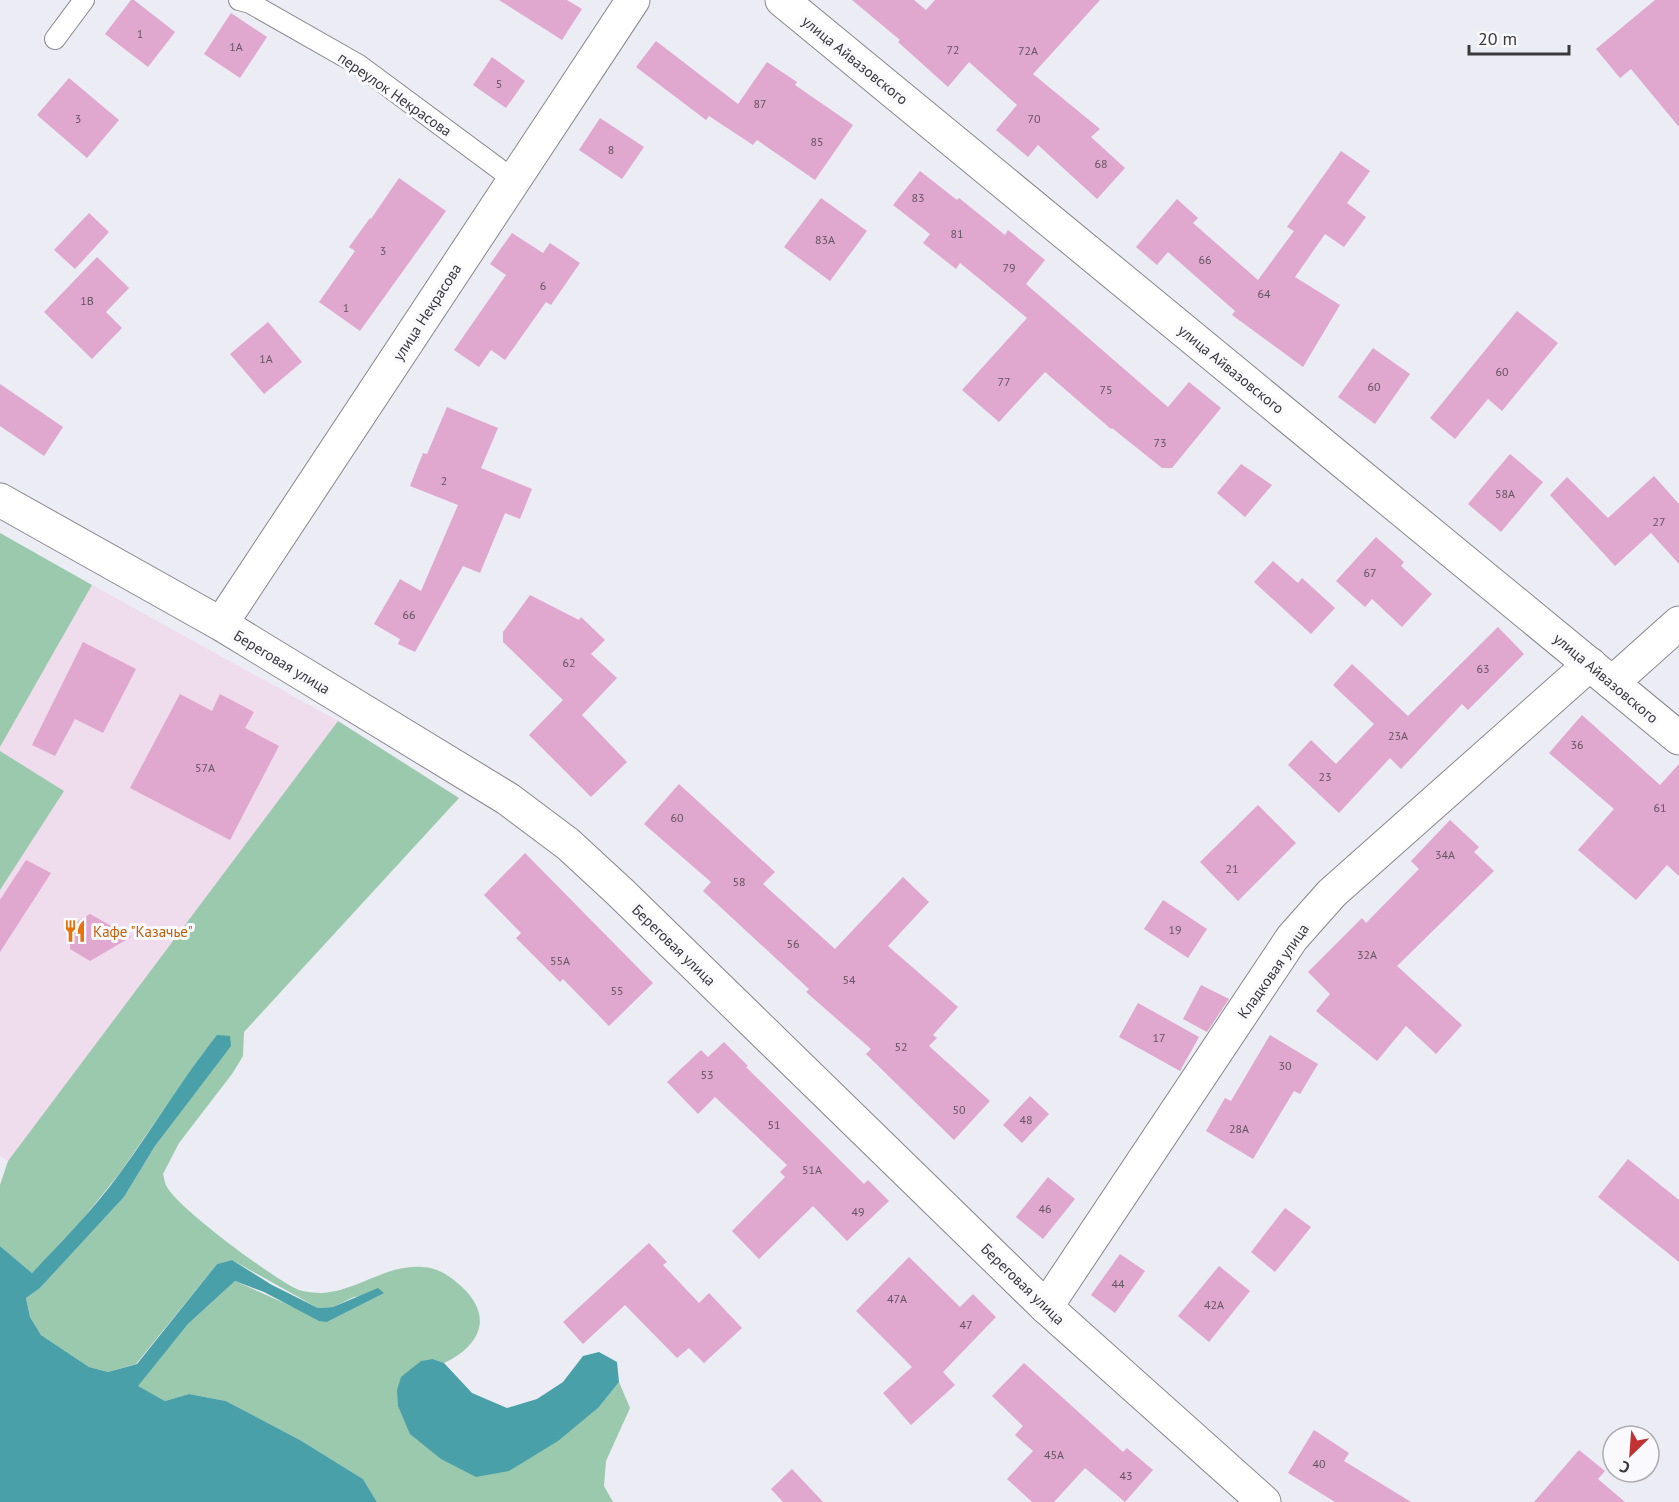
<svg xmlns="http://www.w3.org/2000/svg" width="1679" height="1502" font-family="'PT Sans',sans-serif">
  <rect width="100%" height="100%" fill="#ececf4"/>
  <path fill="#efdced" d="M92 585 338 721 8 1161 0 1156V890L64 791 0 751V747Z"/>
  <g fill="#9bc9ad">
    <path d="M0 533 92 585 0 747Z"/>
    <path d="M338 721 459 798 244 1032 243 1056 232 1074 179 1143 163 1174C164 1178 165 1184 167 1187 178 1208 276 1281 299 1290 305 1292 315 1293 322 1293 357 1291 387 1264 422 1267 439 1268 450 1276 462 1287 494 1317 480 1346 444 1363L433 1359 411 1434 599 1407 619 1382 630 1408 606 1461 604 1486 613 1502H377L363 1479 300 1440 226 1401 189 1394 165 1401 137 1386 188 1324 235 1281 327 1322 383 1293 354 1297 333 1307 318 1308 232 1260 217 1264 136 1364 108 1372 89 1367 41 1335 30 1317 26 1298 40 1288 124 1197 155 1146 187 1103 206 1049 119 1174 81 1221 32 1273 0 1246V1185L8 1161Z"/>
    <path d="M0 751 64 791 0 890Z"/>
  </g>
  <g fill="#4aa0a9">
    <path d="M217 1035 230 1036 231 1046 155 1146 124 1197 40 1288 26 1298 30 1317 41 1335 89 1367 108 1372 137 1364 217 1264 232 1260 272 1285 318 1308 333 1307 378 1288 384 1293 327 1322 319 1321 264 1292 235 1281 188 1324 138 1386 165 1401 189 1394 226 1401 300 1440 363 1479 377 1502H0V1246L32 1273C62 1241 94 1209 120 1173 153 1128 182 1079 217 1035Z"/>
    <path d="M599 1352 617 1362 619 1382 599 1407 558 1441 509 1471 476 1477 441 1459 410 1434 398 1406 397 1390 401 1377 421 1361 433 1359 444 1363 472 1393 507 1408 537 1399 563 1382 583 1356Z"/>
  </g>
  <g fill="#e0a7cf">
    <path d="M131 0H134L175 32 148 67 105 34Z"/>
    <path d="M499 0H567L582 9 562 40Z"/>
    <path d="M852 0H914L926 10 935 0H1100L1033 74 1100 129 1091 137 1125 168 1097 199 1038 145 1028 157 996 130 1017 105 969 62 948 87 898 42 900 40Z"/>
    <path d="M1655 0H1679V127L1631 69 1620 78 1596 49Z"/>
    <path d="M231 13 267 37 240 78 204 54Z"/>
    <path d="M656 41 738 104 767 62 797 82 795 85 853 125 815 180 757 140 753 145 709 116 706 120 636 67Z"/>
    <path d="M492 57 525 81 506 108 473 85Z"/>
    <path d="M69 78 119 120 87 158 37 115Z"/>
    <path d="M600 118 644 147 622 179 579 150Z"/>
    <path d="M1341 151 1370 171 1347 203 1366 217 1344 247 1325 234 1295 277 1340 305 1303 367 1232 315 1235 311 1168 252 1157 265 1136 247 1177 199 1198 218 1193 223 1258 280 1294 231 1287 227Z"/>
    <path d="M920 171 957 200 959 198 1005 235 1008 230 1045 260 1026 284 1168 407 1189 382 1221 408 1172 468H1162L1112 428 1111 429 1045 372 999 422 962 390 1027 318 960 263 956 269 923 243 930 234 893 205Z"/>
    <path d="M399 178 446 211 360 331 319 302 355 251 349 247 370 218 371 219Z"/>
    <path d="M821 198 867 231 830 281 784 247Z"/>
    <path d="M89 213 109 232 75 269 54 250Z"/>
    <path d="M512 233 543 253 550 243 580 263 551 305 546 302 505 360 491 350 479 367 454 350 506 275 490 264Z"/>
    <path d="M97 257 129 288 106 312 122 328 92 359 44 312Z"/>
    <path d="M1517 311 1558 343 1502 411 1488 399 1455 439 1430 418Z"/>
    <path d="M268 322 302 362 264 394 230 354Z"/>
    <path d="M1373 348 1410 374 1375 424 1338 397Z"/>
    <path d="M0 384 63 427 44 456 0 426Z"/>
    <path d="M447 407 498 428 481 468 532 489 520 519 505 513 480 573 463 566 415 652 398 644 400 639 374 624 400 579 421 591 458 505 410 486 423 453 427 454Z"/>
    <path d="M1510 454 1543 482 1501 532 1468 504Z"/>
    <path d="M1241 464 1272 485 1245 517 1217 493Z"/>
    <path d="M1654 476 1679 504V564L1651 533 1615 566 1550 495 1567 477 1608 518Z"/>
    <path d="M1376 537 1404 562 1401 566 1432 594 1402 627 1372 599 1365 607 1336 581Z"/>
    <path d="M1273 561 1298 583 1302 578 1335 608 1311 634 1254 582Z"/>
    <path d="M530 595 579 620 581 617 605 640 591 654 617 678 582 715 627 762 591 797 529 735 563 700 503 642V632Z"/>
    <path d="M1498 627 1524 654 1468 710 1462 704 1401 769 1390 758 1339 813 1288 765 1311 740 1336 764 1374 724 1333 685 1352 664 1408 716Z"/>
    <path d="M83 642 136 669 103 733 75 719 55 756 32 745Z"/>
    <path d="M180 694 212 711 220 694 254 712 245 728 279 746 230 840 130 788Z"/>
    <path d="M1582 715 1660 785 1679 764V876L1667 865 1636 900 1578 850 1614 809 1549 753Z"/>
    <path d="M679 784 775 872 763 884 835 949 903 877 929 902 888 946 958 1007 933 1035 937 1038 929 1046 990 1101 954 1140 866 1054 871 1049 806 992 809 989 703 891 711 882 644 824Z"/>
    <path d="M1258 805 1296 843 1238 901 1200 862Z"/>
    <path d="M1450 820 1479 847 1474 852 1494 871 1397 966 1462 1025 1436 1054 1406 1026 1377 1061 1316 1011 1330 994 1308 972 1362 918 1366 923 1419 869 1411 861Z"/>
    <path d="M525 853 653 983 609 1026 563 979 560 982 516 938 521 933 484 895Z"/>
    <path d="M26 860 51 873 0 952V900Z"/>
    <path d="M1163 900 1207 929 1188 958 1144 929Z"/>
    <path d="M90 914 131 937 90 961 70 949V926Z"/>
    <path d="M1201 985 1229 999 1207 1032 1183 1019Z"/>
    <path d="M1138 1003 1199 1037 1180 1071 1119 1037Z"/>
    <path d="M1270 1035 1318 1064 1300 1094 1294 1091 1253 1159 1206 1131 1225 1098 1231 1101Z"/>
    <path d="M724 1042 748 1066 746 1067 864 1184 868 1180 889 1201 847 1241 813 1206 759 1259 732 1231 785 1177 780 1172 787 1165 715 1097 698 1114 667 1082 701 1050 708 1057Z"/>
    <path d="M1030 1096 1049 1114 1022 1143 1003 1125Z"/>
    <path d="M1628 1159 1679 1200V1262L1598 1197Z"/>
    <path d="M1048 1177 1075 1199 1043 1239 1016 1217Z"/>
    <path d="M1285 1208 1311 1227 1275 1272 1251 1252Z"/>
    <path d="M649 1243 667 1262 663 1265 699 1303 709 1293 742 1328 704 1363 689 1348 677 1358 625 1305 583 1344 563 1322Z"/>
    <path d="M1120 1254 1145 1271 1115 1313 1091 1295Z"/>
    <path d="M909 1257 960 1307 973 1294 996 1317 943 1372 955 1385 911 1425 883 1393 912 1367 856 1311Z"/>
    <path d="M1219 1266 1250 1291 1209 1342 1178 1316Z"/>
    <path d="M1024 1363 1123 1452 1127 1448 1153 1470 1125 1502 1085 1468 1054 1502H1032L1007 1479 1033 1451 1015 1435 1023 1426 992 1396Z"/>
    <path d="M1314 1430 1349 1453 1344 1461 1411 1502H1335L1288 1473Z"/>
    <path d="M1579 1450 1605 1471 1598 1479 1625 1502H1534Z"/>
    <path d="M792 1469 823 1502H783L771 1489Z"/>
  </g>
  <g fill="none" stroke-linecap="round" stroke-linejoin="round">
    <g stroke="#88878f" stroke-width="22">
      <g id="service">
        <path d="M239 0 250 3 359 65 514 180"/>
        <path d="M55 39 84 0"/>
      </g>
    </g>
    <g stroke="#88878f" stroke-width="35">
      <g id="minor">
        <path d="M782 0 1679 738"/>
        <path d="M0 500 221 624 508 799 568 844 620 892 1046 1307 1264 1502"/>
        <path d="M221 624 633 0"/>
        <path d="M1612 683 1679 623"/>
        <path d="M1046 1307 1292 938 1332 893 1590 664"/>
      </g>
    </g>
    <use href="#service" stroke="#fff" stroke-width="20"/>
    <use href="#minor" stroke="#fff" stroke-width="33"/>
  </g>
  <defs>
    <g id="restaurant-bare" transform="scale(1.8)"><path d="M-5-6h1v4h1v-4h1v4h1v-4h1v5L-1.5 .5V6h-2V.5L-5-1ZM5-6V6H3V1.5H1.5Q1.5-4 5-6Z" fill="#e8710a" stroke="#faf9fe" stroke-width="2.5" paint-order="stroke"/></g>
  </defs>
  <g fill-rule="evenodd">
    <use href="#restaurant-bare" x="75" y="931"/>
  </g>
  <g text-anchor="middle" dominant-baseline="central" stroke-width="6" stroke-linejoin="round" paint-order="stroke">
    <g font-size="12" fill="#645562">
      <text x="140" y="33">1</text>
      <text x="236" y="46">1А</text>
      <text x="953" y="49">72</text>
      <text x="1028" y="50">72А</text>
      <text x="499" y="83">5</text>
      <text x="760" y="103">87</text>
      <text x="78" y="118">3</text>
      <text x="1034" y="118">70</text>
      <text x="817" y="141">85</text>
      <text x="611" y="149">8</text>
      <text x="1101" y="163">68</text>
      <text x="918" y="197">83</text>
      <text x="957" y="233">81</text>
      <text x="825" y="239">83А</text>
      <text x="383" y="250">3</text>
      <text x="1205" y="259">66</text>
      <text x="1009" y="267">79</text>
      <text x="543" y="285">6</text>
      <text x="1264" y="293">64</text>
      <text x="87" y="300">1В</text>
      <text x="346" y="307">1</text>
      <text x="266" y="358">1А</text>
      <text x="1502" y="371">60</text>
      <text x="1004" y="381">77</text>
      <text x="1374" y="386">60</text>
      <text x="1106" y="389">75</text>
      <text x="1160" y="442">73</text>
      <text x="444" y="480">2</text>
      <text x="1505" y="493">58А</text>
      <text x="1659" y="521">27</text>
      <text x="1370" y="572">67</text>
      <text x="409" y="614">66</text>
      <text x="569" y="662">62</text>
      <text x="1483" y="668">63</text>
      <text x="1398" y="735">23А</text>
      <text x="1577" y="744">36</text>
      <text x="205" y="767">57А</text>
      <text x="1325" y="776">23</text>
      <text x="1660" y="807">61</text>
      <text x="677" y="817">60</text>
      <text x="1445" y="854">34А</text>
      <text x="1232" y="868">21</text>
      <text x="739" y="881">58</text>
      <text x="1175" y="929">19</text>
      <text x="793" y="943">56</text>
      <text x="1367" y="954">32А</text>
      <text x="560" y="960">55А</text>
      <text x="849" y="979">54</text>
      <text x="617" y="990">55</text>
      <text x="1159" y="1037">17</text>
      <text x="901" y="1046">52</text>
      <text x="1285" y="1065">30</text>
      <text x="707" y="1074">53</text>
      <text x="959" y="1109">50</text>
      <text x="1026" y="1119">48</text>
      <text x="774" y="1124">51</text>
      <text x="1239" y="1128">28А</text>
      <text x="812" y="1169">51А</text>
      <text x="1045" y="1208">46</text>
      <text x="858" y="1211">49</text>
      <text x="1118" y="1283">44</text>
      <text x="897" y="1298">47А</text>
      <text x="1214" y="1304">42А</text>
      <text x="966" y="1324">47</text>
      <text x="1054" y="1454">45А</text>
      <text x="1319" y="1463">40</text>
      <text x="1126" y="1475">43</text>
    </g>
    <g font-size="15" fill="#3a3a3d" stroke="#faf9fe">
      <text transform="translate(855 60) rotate(39)">улица Айвазовского</text>
      <text transform="translate(395 94) rotate(35)">переулок Некрасова</text>
      <text transform="translate(427 312) rotate(-57)">улица Некрасова</text>
      <text transform="translate(1231 369) rotate(39)">улица Айвазовского</text>
      <text transform="translate(282 662) rotate(31)">Береговая улица</text>
      <text transform="translate(1606 678) rotate(40)">улица Айвазовского</text>
      <text transform="translate(674 945) rotate(44)">Береговая улица</text>
      <text transform="translate(1273 971) rotate(-55)">Кладковая улица</text>
      <text transform="translate(1023 1284) rotate(44)">Береговая улица</text>
    </g>
    <g font-size="15" fill="#c56008" stroke="#faf9fe" text-anchor="start">
      <text x="93" y="931">Кафе "Казачье"</text>
    </g>
  </g>
  <g transform="translate(1631 1454) rotate(205)"><circle r="28" fill="#faf9fe" stroke="#adadb1" stroke-width="1.5"/>
  <path d="M0-4.5L10 22L0 15L-10 22Z" fill="#c13232"/>
  <text y="-9" font-size="16" font-weight="bold" text-anchor="middle" fill="#3a3a3d">С</text>
  </g>
  <path d="M1469 45v9h100v-9" fill="none" stroke="#3a3a3d" stroke-width="3"/>
  <text x="1478" y="45" font-size="18" fill="#3a3a3d" stroke="#faf9fe" stroke-width="4.5" paint-order="stroke">20 m</text>
</svg>
